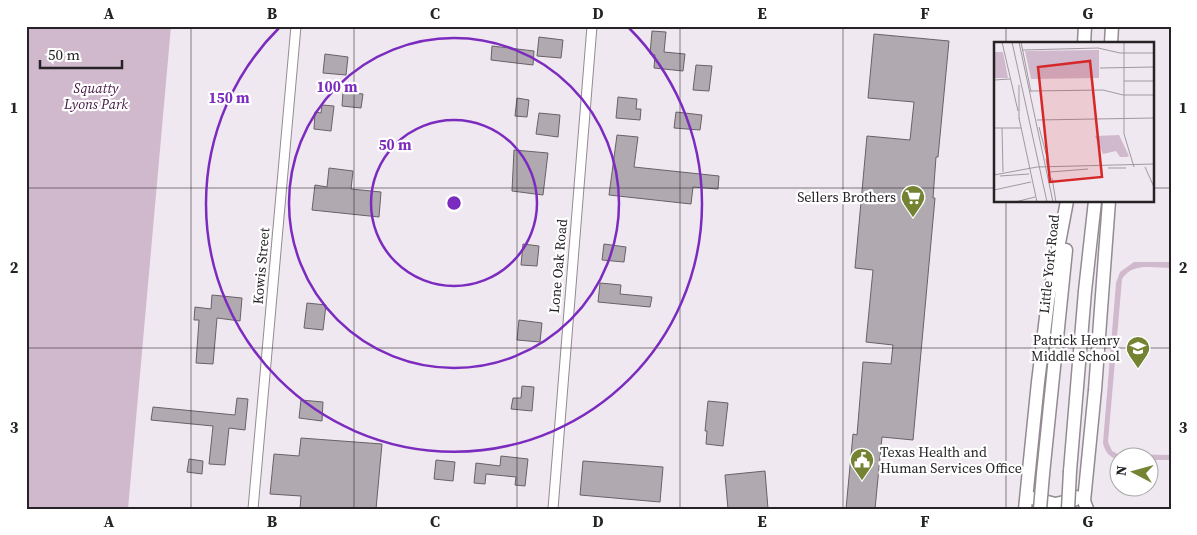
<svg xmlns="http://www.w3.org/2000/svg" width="1197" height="535" font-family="'Source Serif 4',serif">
  <rect width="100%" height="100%" fill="#f0e8f0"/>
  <g fill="#d0b8cd">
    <path d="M26 26H171L128 509H26Z"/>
    <path d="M1134 262H1171V268C1154 268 1132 262 1122 279L1108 442 1112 451 1118 454 1171 455V460H1150V458H1120L1119 460C1110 458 1105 452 1103 443L1116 283 1120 272Z"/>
  </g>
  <g fill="#b1a9b0" stroke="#686167">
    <path d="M652 31 666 32 664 52 685 54 683 71 654 68 655 55 650 54Z"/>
    <path d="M874 34 949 41 938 157H936L933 198H935L913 440 882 437 875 509H846L853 434 857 435 863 362 891 364 893 345 866 342 873 270 855 268 867 136 910 140 914 102 868 98Z"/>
    <path d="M539 37 563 40 561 58 537 56Z"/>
    <path d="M492 46 534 51 533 65 491 60Z"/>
    <path d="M325 54 348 57 346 75 323 73Z"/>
    <path d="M696 65 712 66 709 91 693 90Z"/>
    <path d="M343 92 363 94 361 108 342 106Z"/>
    <path d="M618 97 637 99 636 109H641L640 120 616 118Z"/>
    <path d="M517 98 529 100 527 117 515 116Z"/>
    <path d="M322 105 334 106 331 131 314 129 315 112 321 113Z"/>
    <path d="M676 112 702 115 700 130 674 128Z"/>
    <path d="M539 113 560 115 558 137 536 134Z"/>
    <path d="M617 135 638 137 634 167 719 176 718 189 693 187 691 204 609 195Z"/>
    <path d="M514 150 548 153 543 195 512 191Z"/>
    <path d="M329 168 353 171 351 189 381 192 379 217 312 210 315 185 327 187Z"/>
    <path d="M523 244 539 246 537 266 521 265Z"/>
    <path d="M604 244 626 247 624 262 602 260Z"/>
    <path d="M600 283 621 285 620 294 652 297 650 307 598 302Z"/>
    <path d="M212 295 242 298 240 321 217 318 213 364 196 363 199 320H194L195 307 211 309Z"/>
    <path d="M307 303 326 305 323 330 304 328Z"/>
    <path d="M519 320 542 323 540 342 517 340Z"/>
    <path d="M522 386 534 387 532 411 511 409 513 398H521Z"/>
    <path d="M237 398 248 399 245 430 229 428 225 465 209 464 213 426 151 420 153 407 235 415Z"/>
    <path d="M301 400 323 402 322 421 299 418Z"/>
    <path d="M708 401 728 403 723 446 706 444 707 431H705Z"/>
    <path d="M301 438 382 444 376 509H300L301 496 270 494 274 454 299 456Z"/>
    <path d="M501 456 528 459 525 486 515 485 516 477 486 474 485 484 474 483 476 463 500 466Z"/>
    <path d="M189 459 203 461 202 474 187 472Z"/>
    <path d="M436 460 455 462 453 481 434 479Z"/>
    <path d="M583 461 663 467 660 502 580 495Z"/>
    <path d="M765 471 768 509H728L725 475Z"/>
  </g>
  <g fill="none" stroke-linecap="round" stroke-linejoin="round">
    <g stroke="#938b92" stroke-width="11">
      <g id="street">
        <path d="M253 509 296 26"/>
        <path d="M553 509 592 26"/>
      </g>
    </g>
    <g stroke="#938b92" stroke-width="15">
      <g id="secondary">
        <path d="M1084 44 1085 26"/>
        <path d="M1111 44 1112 26"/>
        <path d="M1070 471 1085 291 1095 201"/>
        <path d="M1043 474 1066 250"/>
        <path d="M1032 498 1055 504 1074 500 1076 497"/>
        <path d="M1025 509 1038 382 1048 301 1067 201"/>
        <path d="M1087 509 1084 501 1095 390 1109 201"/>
      </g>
    </g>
    <use href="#street" stroke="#fff" stroke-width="9"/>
    <use href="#secondary" stroke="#fff" stroke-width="12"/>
    <g stroke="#938b92" stroke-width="15" stroke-linecap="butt">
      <g id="secondary-bridge">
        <path d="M1040 509 1043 474"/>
        <path d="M1068 509 1070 471"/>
      </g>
    </g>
    <use href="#secondary-bridge" stroke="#fff" stroke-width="12"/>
  </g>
  <path fill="none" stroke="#262326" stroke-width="1" stroke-opacity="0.55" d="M191 26V509M354 26V509M517 26V509M680 26V509M843 26V509M1006 26V44M26 188H996M1153 188H1171M1006 201V509M26 348H1171"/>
  <g fill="none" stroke="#7b2cbf" stroke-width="2.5">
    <circle cx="454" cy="203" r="83"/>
    <circle cx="454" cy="203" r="165"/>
    <path d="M629 28A248 248 0 1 1 279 28"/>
  </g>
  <defs>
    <g id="supermarket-pin" transform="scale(1.25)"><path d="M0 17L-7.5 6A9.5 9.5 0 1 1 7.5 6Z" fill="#738331" stroke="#fff"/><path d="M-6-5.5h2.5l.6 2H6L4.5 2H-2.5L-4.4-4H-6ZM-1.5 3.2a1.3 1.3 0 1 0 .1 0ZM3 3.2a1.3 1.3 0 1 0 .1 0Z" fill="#fff"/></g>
    <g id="school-pin" transform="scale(1.25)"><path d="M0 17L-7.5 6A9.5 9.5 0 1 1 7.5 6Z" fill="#738331" stroke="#fff"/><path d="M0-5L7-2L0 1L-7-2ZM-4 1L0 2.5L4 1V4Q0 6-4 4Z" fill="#fff"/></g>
    <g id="civic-pin" transform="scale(1.25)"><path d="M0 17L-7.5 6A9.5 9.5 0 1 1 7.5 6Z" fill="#738331" stroke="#fff"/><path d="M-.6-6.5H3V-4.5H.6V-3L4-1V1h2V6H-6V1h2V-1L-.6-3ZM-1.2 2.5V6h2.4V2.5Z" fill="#fff"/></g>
  </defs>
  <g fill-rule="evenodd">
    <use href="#supermarket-pin" x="913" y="197"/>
    <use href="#school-pin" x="1138" y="348"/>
    <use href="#civic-pin" x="862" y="460"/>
  </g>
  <g text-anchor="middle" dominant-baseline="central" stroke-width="4.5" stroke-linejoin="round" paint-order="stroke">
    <g font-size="14" font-style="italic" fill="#441543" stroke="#fff">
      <text x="96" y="88">Squatty<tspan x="96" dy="16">Lyons Park</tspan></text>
    </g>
    <g font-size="14" fill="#262326" stroke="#fff" text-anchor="end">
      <text x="896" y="197">Sellers Brothers</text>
      <text x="1120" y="340">Patrick Henry<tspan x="1120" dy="16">Middle School</tspan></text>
      <text x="880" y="452" text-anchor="start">Texas Health and<tspan x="880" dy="16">Human Services Office</tspan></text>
    </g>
    <g font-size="14" fill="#262326" stroke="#fff">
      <text transform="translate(1049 264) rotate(-84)">Little York Road</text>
      <text transform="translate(261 266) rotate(-85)">Kowis Street</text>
      <text transform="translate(558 266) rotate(-85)">Lone Oak Road</text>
    </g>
  </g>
  <g transform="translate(994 42)">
    <rect width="160" height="160" fill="#f0e8f0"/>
    <path d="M105 8V36L37 37 31 9ZM0 10H9L14 36H0ZM125 93 135 114 133 115H126L122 109 109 112 101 94Z" fill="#d0b8cd"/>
    <path fill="none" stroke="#9f999f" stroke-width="1" d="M8 0 24 69M18 0 53 160M25 0 59 160M27 0 37 50M130 0V92L140 125M29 8 104 6 126 11H160M106 26 160 25M0 38 16 37M130 39H160M25 43V77M37 49 109 48 129 53H160M25 76 43 160M43 78 160 76M45 85 54 119M0 86H27M8 86 9 130M52 117 56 137M151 125 160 145M114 126H132M56 130 94 127M0 133 43 125 160 122M6 134 35 132M58 136 62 160M0 148 37 140M21 160 41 155"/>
    <path fill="#d62828" fill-opacity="0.15" stroke="#d62828" stroke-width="2.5" d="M96 19 108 135 56 140 44 25Z"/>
    <rect width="160" height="160" fill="none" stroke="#262326" stroke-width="2.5"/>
  </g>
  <circle cx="454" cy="203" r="8" fill="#7b2cbf" stroke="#fff" stroke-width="2.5"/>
  <g font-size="15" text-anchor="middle" font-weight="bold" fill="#7b2cbf" stroke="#fff" stroke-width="4.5" stroke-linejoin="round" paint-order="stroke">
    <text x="337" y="92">100 m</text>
    <text x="229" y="103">150 m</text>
    <text x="395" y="150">50 m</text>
  </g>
  <rect width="1197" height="535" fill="none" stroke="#ffffff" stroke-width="55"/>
  <g transform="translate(1134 472) rotate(276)"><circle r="24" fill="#ffffff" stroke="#a8a7a8"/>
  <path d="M0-4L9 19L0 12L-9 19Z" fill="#738331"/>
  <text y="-8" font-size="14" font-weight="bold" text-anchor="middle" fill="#262326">N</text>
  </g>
  <path d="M40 60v8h82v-8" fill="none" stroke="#262326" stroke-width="2.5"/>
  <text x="48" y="60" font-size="15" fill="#262326" stroke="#ffffff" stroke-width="4" paint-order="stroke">50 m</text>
  <rect x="28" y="28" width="1142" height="480" fill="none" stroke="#262326" stroke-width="2"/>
  <g font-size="16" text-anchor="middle" font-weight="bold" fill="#262326">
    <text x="109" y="19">A</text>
    <text x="272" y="19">B</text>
    <text x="435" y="19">C</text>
    <text x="598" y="19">D</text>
    <text x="762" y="19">E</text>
    <text x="925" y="19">F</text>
    <text x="1088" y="19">G</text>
    <text x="14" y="113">1</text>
    <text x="1183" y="113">1</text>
    <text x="14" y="273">2</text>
    <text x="1183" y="273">2</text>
    <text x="14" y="433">3</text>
    <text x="1183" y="433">3</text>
    <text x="109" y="527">A</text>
    <text x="272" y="527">B</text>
    <text x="435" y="527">C</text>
    <text x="598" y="527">D</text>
    <text x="762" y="527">E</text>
    <text x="925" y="527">F</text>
    <text x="1088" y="527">G</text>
  </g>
</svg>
